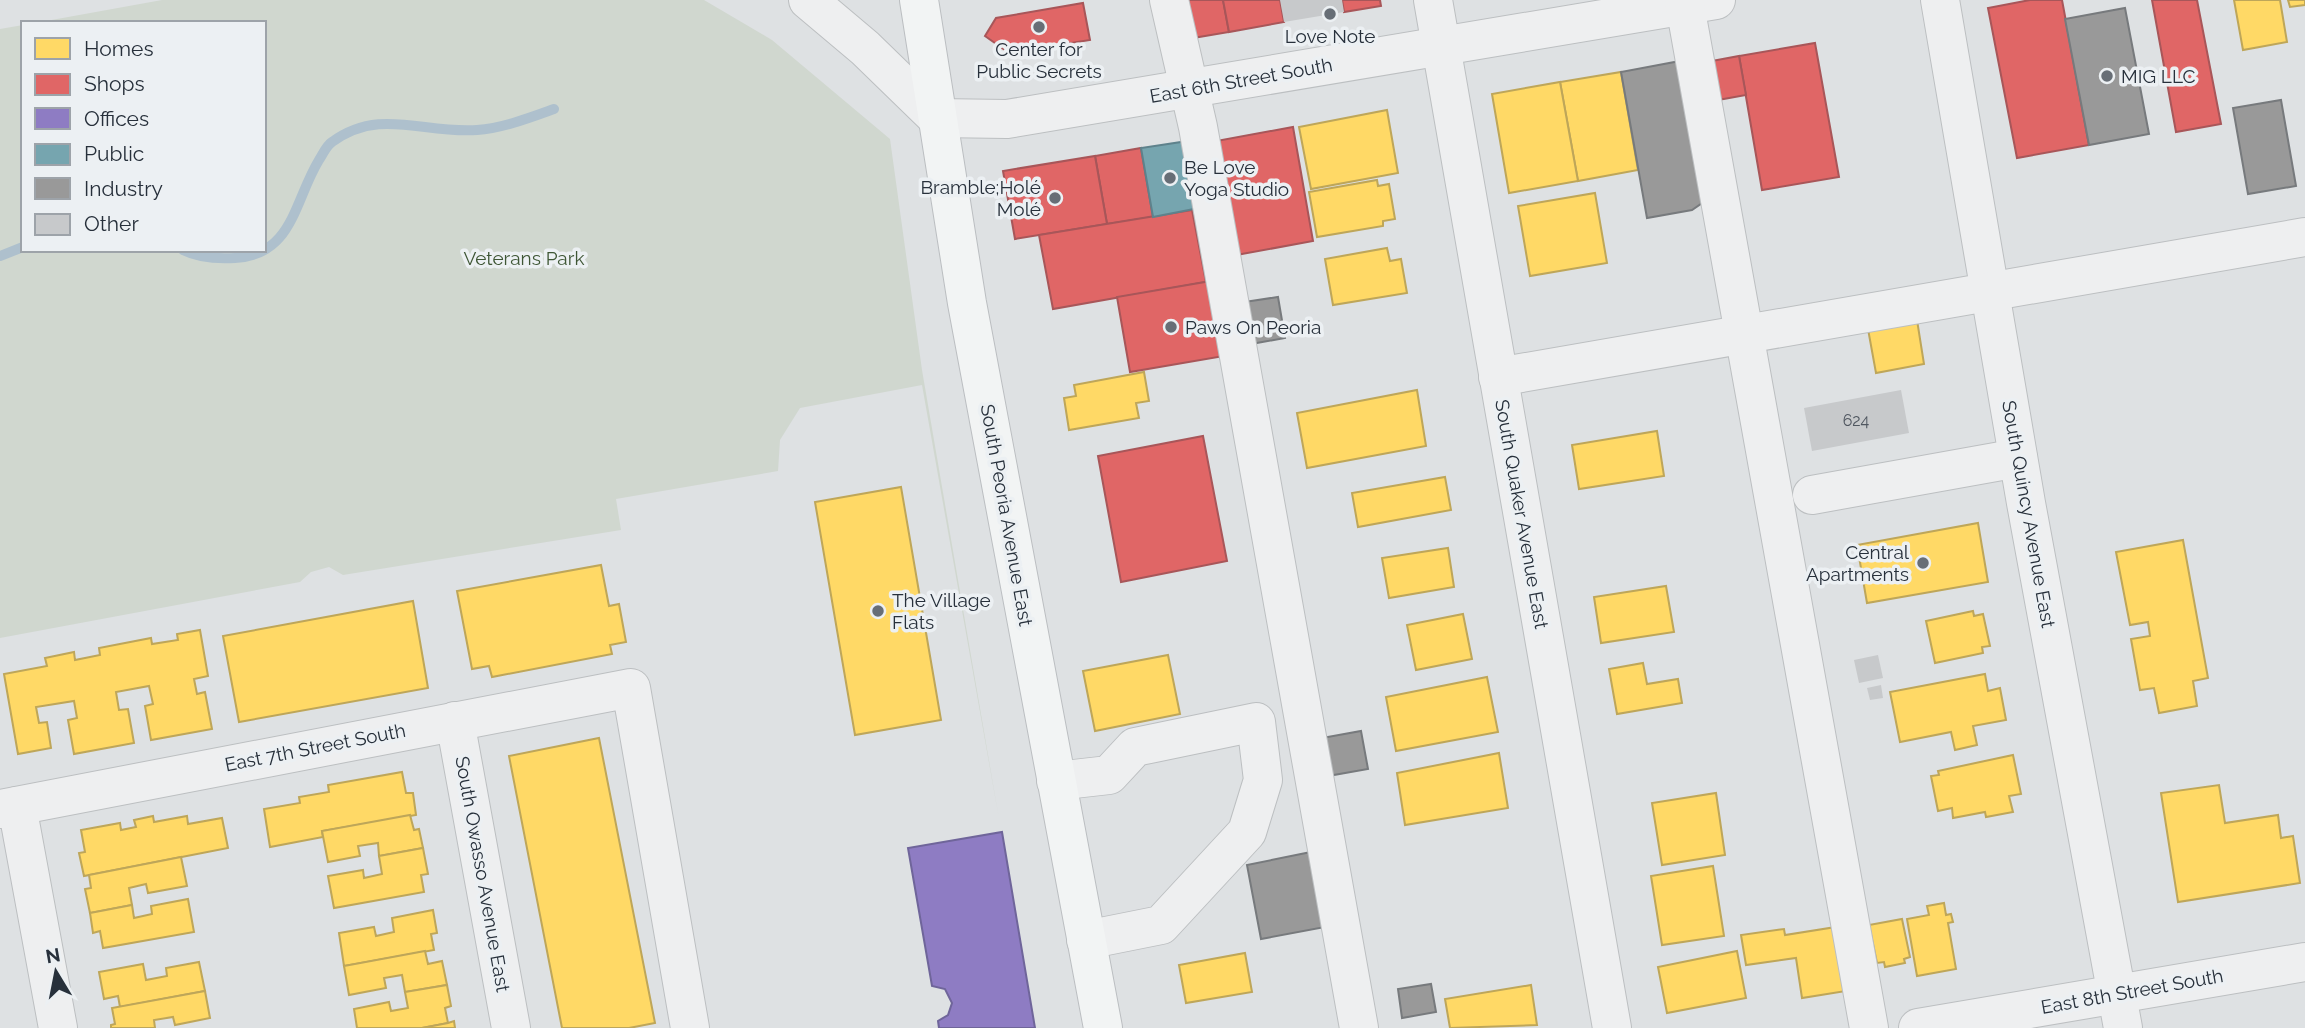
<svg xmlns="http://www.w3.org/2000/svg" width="2305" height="1028" font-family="Raleway,sans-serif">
  <rect width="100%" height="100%" fill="#dee1e3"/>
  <path fill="#d0d7cf" d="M162 0H704L772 40 890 139 922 370 999 819 922 385 800 408 780 440 778 471 616 499 621 530 343 575 329 567 311 572 300 582 0 638V29L23 25V250H264V23H35Z"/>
  <g fill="#ffd966" stroke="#bea659" stroke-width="2">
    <path d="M2234 0H2280L2287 42 2243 50Z"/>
    <path d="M2288 0H2305V5L2290 7Z"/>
    <path d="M1621 72 1638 170 1578 181 1560 82Z"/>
    <path d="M1560 82 1578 181 1509 193 1492 94Z"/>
    <path d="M1387 110 1398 173 1311 189 1299 127Z"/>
    <path d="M1377 180 1378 186 1389 184 1395 219 1383 221V226L1317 237 1309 192Z"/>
    <path d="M1595 193 1607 263 1530 276 1518 206Z"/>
    <path d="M1387 248 1390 261 1401 259 1407 293 1333 305 1325 259Z"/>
    <path d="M1917 320 1924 364 1876 373 1868 329Z"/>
    <path d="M1144 372 1149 401 1136 403 1139 418 1069 430 1064 398 1076 396 1074 385Z"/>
    <path d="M1417 390 1426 446 1307 468 1297 413Z"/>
    <path d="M1657 431 1664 476 1579 489 1572 445Z"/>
    <path d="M1445 477 1451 510 1358 527 1352 493Z"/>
    <path d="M901 487 941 720 855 735 815 502Z"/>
    <path d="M1978 523 1988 582 1867 603 1857 545Z"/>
    <path d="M2183 540 2208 678 2193 681 2197 706 2159 713 2154 688 2140 690 2131 639 2150 636 2148 622 2130 625 2116 552Z"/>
    <path d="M1448 548 1454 587 1389 598 1382 558Z"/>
    <path d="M601 565 609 606 619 604 626 642 610 645 612 654 492 677 489 666 472 669 457 591Z"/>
    <path d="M1666 586 1674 632 1601 643 1594 597Z"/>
    <path d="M413 601 428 688 239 722 223 636Z"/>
    <path d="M1973 611 1974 616 1983 614 1990 646 1982 647 1983 653 1935 663 1926 621Z"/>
    <path d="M1463 614 1472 659 1416 670 1407 625Z"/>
    <path d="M200 630 208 676 194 679 197 694 205 692 212 729 151 740 145 706 153 704 149 686 116 692 119 710 128 709 134 743 74 754 68 720 77 718 74 701 36 707 39 723 47 722 51 748 18 754 4 674 47 666 45 658 74 652 75 660 100 655 99 648 151 638 152 644 178 640 177 634Z"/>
    <path d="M1168 655 1180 714 1095 731 1083 671Z"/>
    <path d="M1643 663 1647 684 1678 679 1682 703 1617 714 1609 669Z"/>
    <path d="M1985 674 1988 691 2000 688 2006 720 1973 726 1977 745 1955 750 1951 732 1900 742 1890 692Z"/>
    <path d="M1487 677 1498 732 1396 751 1386 697Z"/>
    <path d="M599 738 655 1023 629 1028H562L509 756Z"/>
    <path d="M1499 753 1508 808 1405 825 1397 773Z"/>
    <path d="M2013 755 2021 794 2009 796 2013 812 1986 817 1985 812 1953 818 1952 808 1938 811 1931 776 1939 775 1938 771Z"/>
    <path d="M402 772 406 793H413L416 815 322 831 323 837 270 847 264 809 300 803 299 797 329 792 328 785Z"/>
    <path d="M2219 785 2225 823 2278 815 2281 838 2293 836 2300 883 2178 902 2161 793Z"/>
    <path d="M1716 793 1725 855 1662 865 1652 803Z"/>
    <path d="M410 815 414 830 419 829 423 848 379 856 378 843 358 846 360 856 328 862 322 831Z"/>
    <path d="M153 816 154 822 187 816 188 824 222 818 228 848 84 876 79 853 85 852 81 830 120 823 121 830 136 827 134 820Z"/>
    <path d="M423 848 428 874 421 875 424 892 334 908 328 876 363 870 364 878 382 874 379 856Z"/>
    <path d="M181 857 187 886 148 893 146 884 129 888 132 905 90 913 85 889 91 888 89 875Z"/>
    <path d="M1713 866 1724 936 1662 945 1651 876Z"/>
    <path d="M188 899 194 932 103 948 100 931 93 933 90 913 132 905 134 918 152 914 151 906Z"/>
    <path d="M1944 903 1946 915 1951 914 1953 922 1948 923 1956 969 1917 976 1907 919 1929 915 1927 906Z"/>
    <path d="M433 910 437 933 431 934 434 950 344 966 339 933 374 927 376 936 394 932 392 918Z"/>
    <path d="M1902 919 1910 957 1904 959 1905 963 1885 967 1884 962 1877 963 1869 925Z"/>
    <path d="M1836 927 1846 991 1802 998 1796 958 1746 965 1741 935 1784 929 1785 935Z"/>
    <path d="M425 951 428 964 442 961 447 985 405 992 402 975 384 978 386 988 349 995 344 966Z"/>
    <path d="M1737 951 1746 998 1667 1013 1658 967Z"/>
    <path d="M1245 953 1252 992 1186 1003 1179 965Z"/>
    <path d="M199 962 205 991 120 1007 118 996 104 999 99 972 143 964 146 980 167 976 166 968Z"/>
    <path d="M447 985 451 1006 445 1008 448 1023 422 1028H357L354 1009 389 1002 391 1011 408 1008 405 992Z"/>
    <path d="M1531 985 1537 1025 1450 1028 1445 999Z"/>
    <path d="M205 991 210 1018 175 1025 173 1017 154 1020 155 1028H111V1025L115 1024 112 1008Z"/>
    <path d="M454 1021 455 1028H422L448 1023Z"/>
  </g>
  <g fill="#e06666" stroke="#a85659" stroke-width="2">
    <path d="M1180 0H1223L1229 32 1187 39Z"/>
    <path d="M1223 0H1280L1284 22 1229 32Z"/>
    <path d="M1342 0H1380L1381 6 1344 12Z"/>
    <path d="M2030 0H2062L2089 145 2017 158 1988 8Z"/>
    <path d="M2152 0H2197L2221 124 2176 132Z"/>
    <path d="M1083 3 1090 40 1009 53 985 36 996 18Z"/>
    <path d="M1815 43 1839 177 1762 190 1739 56Z"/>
    <path d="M1739 56 1746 95 1707 102 1701 63Z"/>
    <path d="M1293 127 1313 241 1231 256 1211 142Z"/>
    <path d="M1141 148 1153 217 1107 224 1095 156Z"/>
    <path d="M1095 156 1107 224 1015 239 1003 171Z"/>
    <path d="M1192 210 1206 282 1053 309 1039 235Z"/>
    <path d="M1211 281 1224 356 1130 372 1117 297Z"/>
    <path d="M1203 436 1227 561 1121 582 1098 456Z"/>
  </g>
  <path fill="#8e7cc3" stroke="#6f659a" stroke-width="2" d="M1002 832 1035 1028H939L938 1021 948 1015 952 1003 945 989 932 986 908 848Z"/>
  <path fill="#76a5af" stroke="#5e828c" stroke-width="2" d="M1188 141 1199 208 1153 217 1141 148Z"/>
  <g fill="#999" stroke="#777a7d" stroke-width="2">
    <path d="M2125 8 2149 134 2089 145 2065 19Z"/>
    <path d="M1680 61 1705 201 1692 210 1647 218 1621 72Z"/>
    <path d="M2281 100 2296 186 2248 194 2233 108Z"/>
    <path d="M1278 297 1285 338 1251 344 1244 302Z"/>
    <path d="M1361 731 1368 769 1328 776 1322 738Z"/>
    <path d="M1311 852 1325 927 1261 939 1247 865Z"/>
    <path d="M1431 984 1436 1012 1402 1018 1398 989Z"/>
  </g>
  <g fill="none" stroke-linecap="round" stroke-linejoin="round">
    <g stroke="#aec0cd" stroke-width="10">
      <path d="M183 250C199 258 218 259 235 258 293 255 294 201 319 160 323 154 326 146 332 142 380 107 423 134 477 130 503 128 529 118 554 109"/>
      <path d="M0 256 23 247"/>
    </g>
  </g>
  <g fill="#c7c9cb">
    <path d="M1280 0H1342L1344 12 1284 22Z"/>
    <path d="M1901 390 1909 433 1812 451 1804 408Z"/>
    <path d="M1878 655 1883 678 1859 683 1854 660Z"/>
    <path d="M1881 685 1883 698 1870 700 1867 688Z"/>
  </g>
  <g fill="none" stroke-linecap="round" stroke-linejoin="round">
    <g stroke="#bcbfc1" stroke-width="40">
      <g id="minor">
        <path d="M808 0 865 48 937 118 1007 119 1716 0"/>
        <path d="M1169 0 1198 127 1359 1028"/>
        <path d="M1433 0 1612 1028"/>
        <path d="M1684 0 1869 1028"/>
        <path d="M1940 0 2026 503 2123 1028"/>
        <path d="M1498 377 2305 237"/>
        <path d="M1812 495 2018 458"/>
        <path d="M455 721 511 1028"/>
        <path d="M1056 781 1109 775 1135 747 1256 722 1263 780 1247 832 1161 925 1086 940"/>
        <path d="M17 806 58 1028"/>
        <path d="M0 809 631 688 690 1028"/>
        <path d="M1918 1028 2305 962"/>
      </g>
    </g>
    <g stroke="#bbbec1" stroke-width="40">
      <path id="major" d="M919 0 967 303 1103 1028"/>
    </g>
    <use href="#minor" stroke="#eeeff0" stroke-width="38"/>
    <use href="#major" stroke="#f2f4f4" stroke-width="38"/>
  </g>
  <g fill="#676e76" stroke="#ecf0f3" stroke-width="2.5">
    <circle cx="1330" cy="14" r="7"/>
    <circle cx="1039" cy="27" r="7"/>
    <circle cx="2107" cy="76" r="7"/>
    <circle cx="1170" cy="178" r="7"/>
    <circle cx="1055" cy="198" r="7"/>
    <circle cx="1171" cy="327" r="7"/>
    <circle cx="1923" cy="563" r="7"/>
    <circle cx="878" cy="611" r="7"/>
  </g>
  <g text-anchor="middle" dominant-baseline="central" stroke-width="7" stroke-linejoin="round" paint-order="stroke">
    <g font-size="16" fill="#505760">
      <text x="1856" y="420">624</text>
    </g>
    <g font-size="19" fill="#27303b" stroke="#ecf0f3" text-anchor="start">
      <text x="1330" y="36" text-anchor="middle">Love Note</text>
      <text x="1039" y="49" text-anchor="middle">Center for<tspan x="1039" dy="22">Public Secrets</tspan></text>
      <text x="2121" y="76">MIG LLC</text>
      <text x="1184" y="167">Be Love<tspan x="1184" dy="22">Yoga Studio</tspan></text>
      <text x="1041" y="187" text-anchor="end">Bramble;Holé<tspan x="1041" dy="22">Molé</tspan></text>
      <text x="1185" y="327">Paws On Peoria</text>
      <text x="1909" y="552" text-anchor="end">Central<tspan x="1909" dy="22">Apartments</tspan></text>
      <text x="892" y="600">The Village<tspan x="892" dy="22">Flats</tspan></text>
    </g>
    <g font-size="19" fill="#27303b" stroke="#ecf0f3">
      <text transform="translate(1241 80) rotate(-10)">East 6th Street South</text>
      <text transform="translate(1522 514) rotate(80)">South Quaker Avenue East</text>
      <text transform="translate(2029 514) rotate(80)">South Quincy Avenue East</text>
      <text transform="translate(1007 515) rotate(80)">South Peoria Avenue East</text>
      <text transform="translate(315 747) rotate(-11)">East 7th Street South</text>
      <text transform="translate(483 874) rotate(80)">South Owasso Avenue East</text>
      <text transform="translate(2132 991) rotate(-10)">East 8th Street South</text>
    </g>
    <g font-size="19" fill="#3e5635" stroke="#ecf0f3">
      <text x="524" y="258">Veterans Park</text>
    </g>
  </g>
  <rect x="21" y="21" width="245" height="231" fill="#ecf0f3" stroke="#9da3a9" stroke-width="2"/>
  <rect x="35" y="38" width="35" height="21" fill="#ffd966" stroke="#9da3a9" stroke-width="2"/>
  <text x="84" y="56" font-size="21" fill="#27303b">Homes</text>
  <rect x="35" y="74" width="35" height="21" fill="#e06666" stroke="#9da3a9" stroke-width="2"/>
  <text x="84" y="91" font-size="21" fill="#27303b">Shops</text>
  <rect x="35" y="108" width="35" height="21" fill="#8e7cc3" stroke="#9da3a9" stroke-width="2"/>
  <text x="84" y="126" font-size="21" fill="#27303b">Offices</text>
  <rect x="35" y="144" width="35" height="21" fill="#76a5af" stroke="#9da3a9" stroke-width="2"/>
  <text x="84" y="161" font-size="21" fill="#27303b">Public</text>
  <rect x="35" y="178" width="35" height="21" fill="#999999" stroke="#9da3a9" stroke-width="2"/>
  <text x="84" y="196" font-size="21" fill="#27303b">Industry</text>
  <rect x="35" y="214" width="35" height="21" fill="#c7c9cb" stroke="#9da3a9" stroke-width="2"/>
  <text x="84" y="231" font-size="21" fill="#27303b">Other</text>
  <g transform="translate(56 972) rotate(350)" stroke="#ecf0f3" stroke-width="5" paint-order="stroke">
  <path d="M0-5L12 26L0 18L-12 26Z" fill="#27303b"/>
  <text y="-10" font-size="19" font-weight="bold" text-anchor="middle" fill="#27303b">N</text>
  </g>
</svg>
